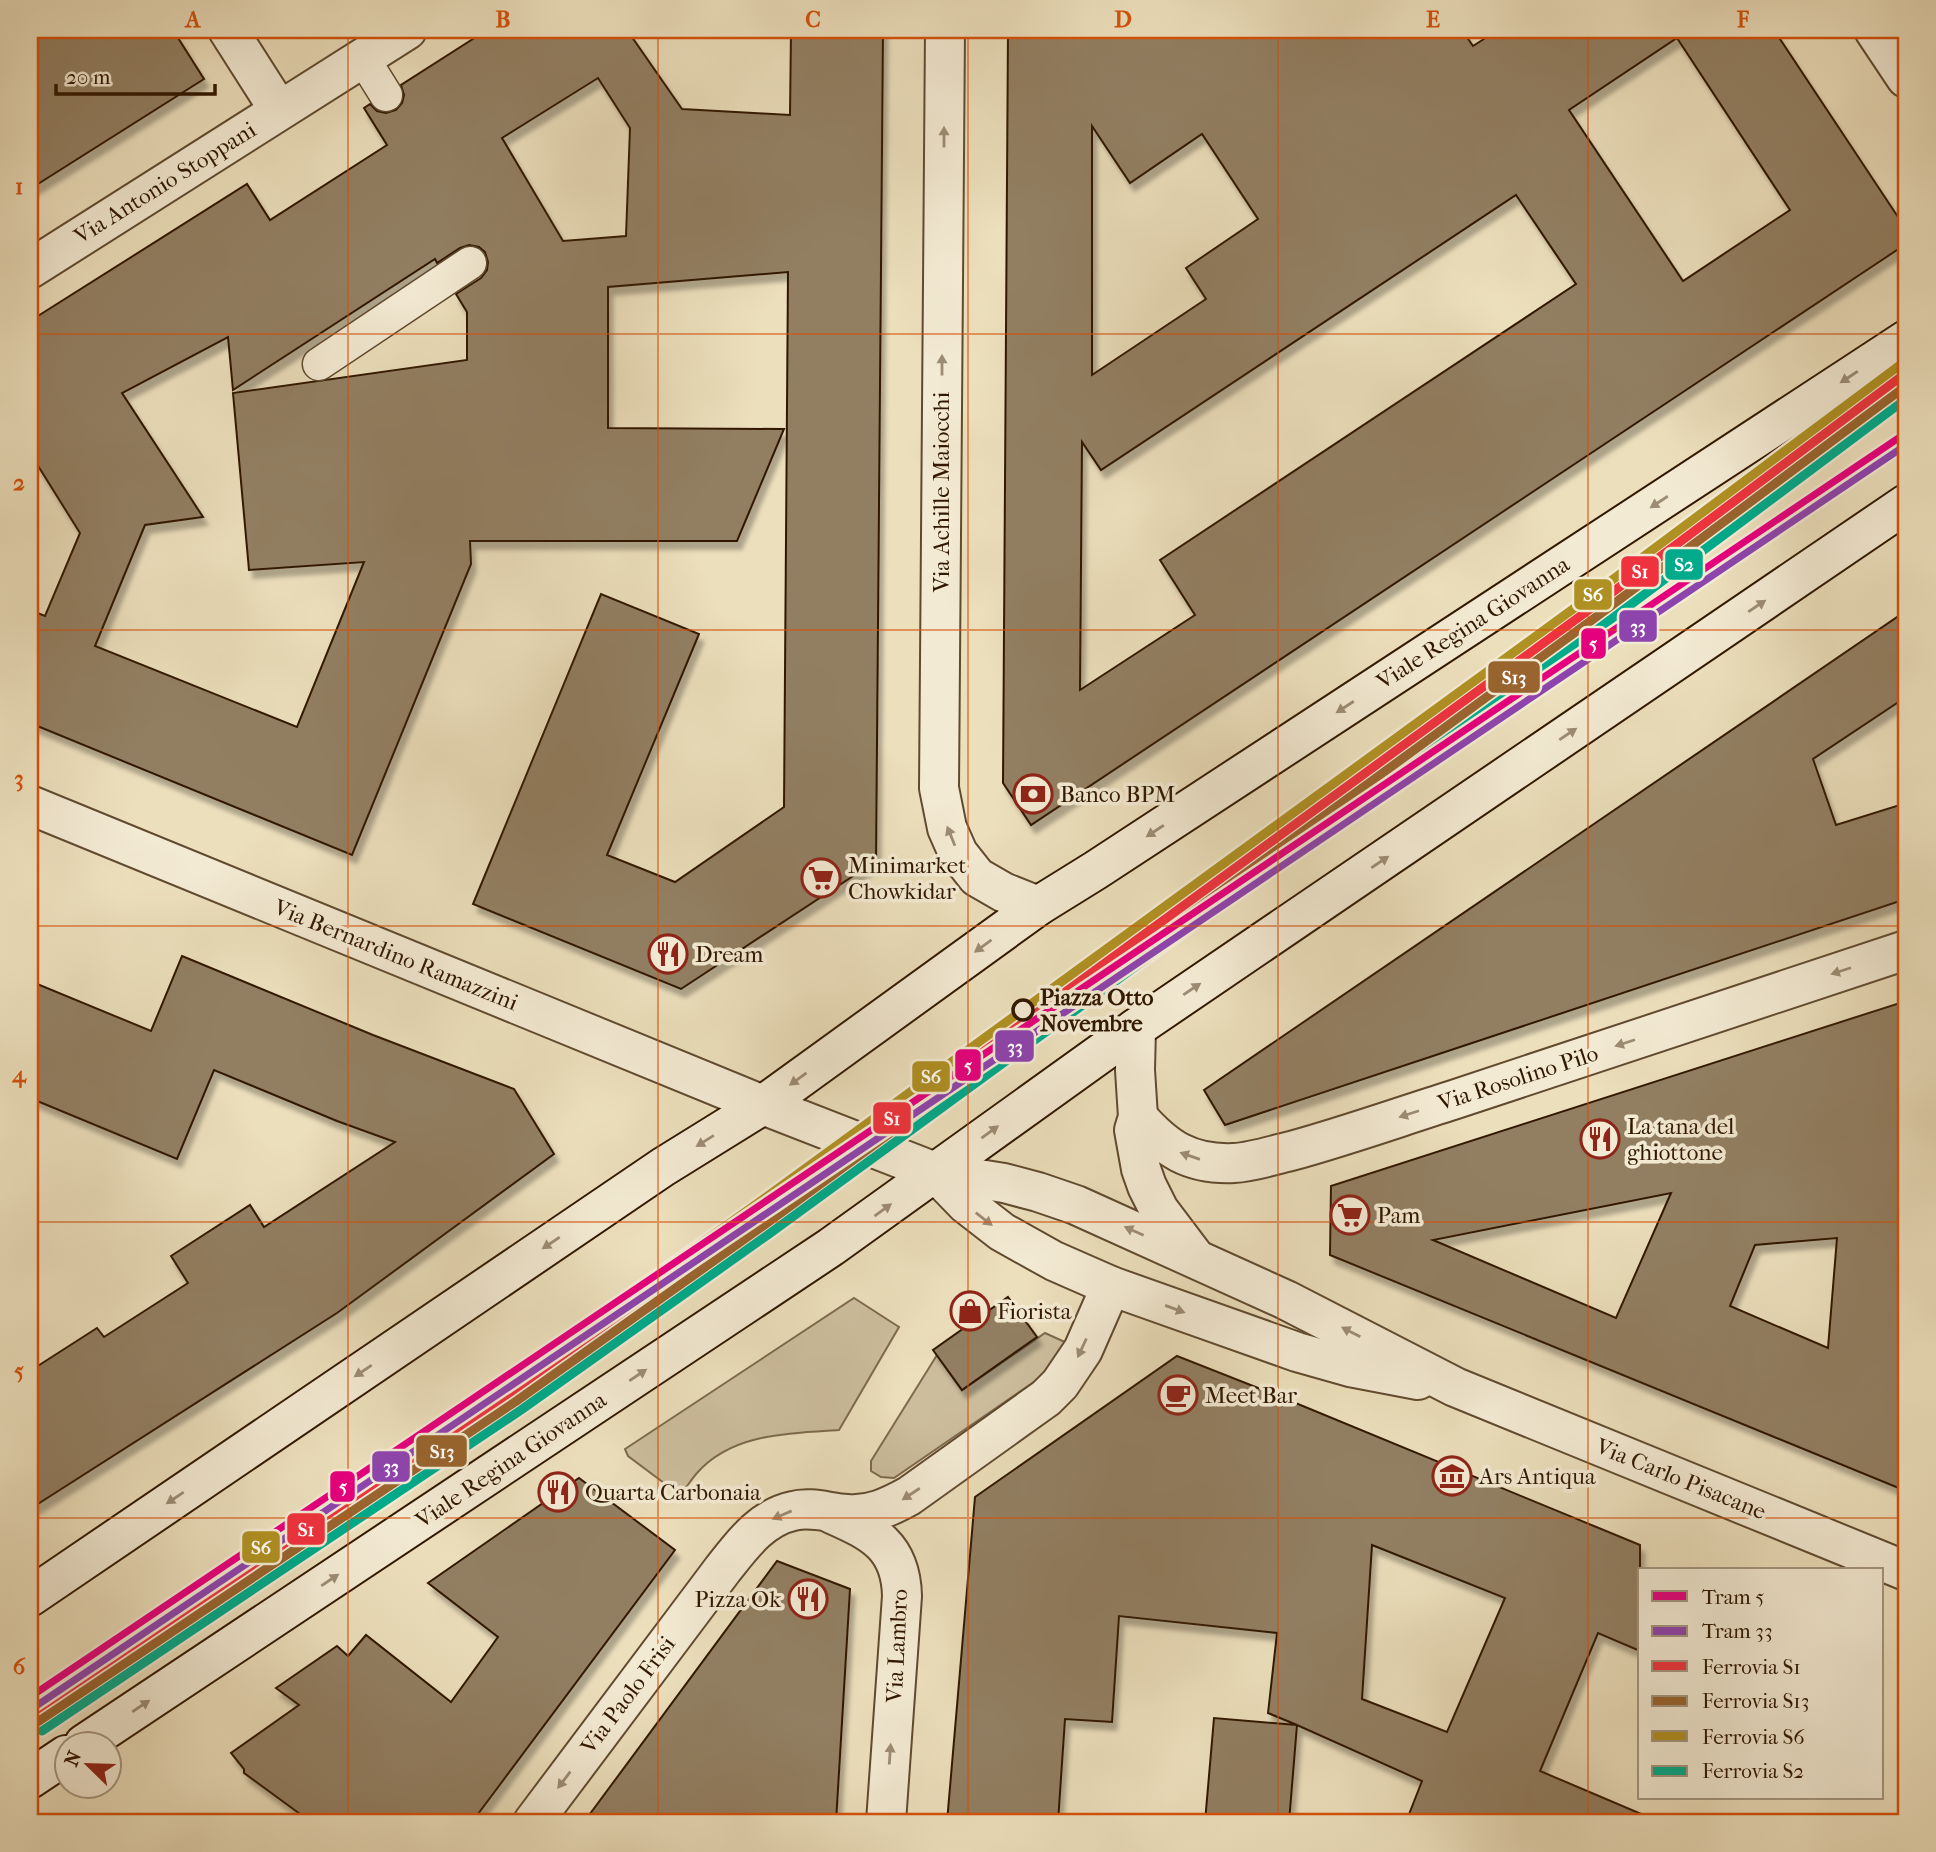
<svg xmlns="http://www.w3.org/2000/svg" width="1936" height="1852" font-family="'IM FELL French Canon',serif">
  <defs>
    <filter id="shadow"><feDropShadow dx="4.5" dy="8" stdDeviation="2" flood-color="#0004"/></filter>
  </defs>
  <rect width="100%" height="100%" fill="#ecdfbc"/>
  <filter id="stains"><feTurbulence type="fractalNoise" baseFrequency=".00286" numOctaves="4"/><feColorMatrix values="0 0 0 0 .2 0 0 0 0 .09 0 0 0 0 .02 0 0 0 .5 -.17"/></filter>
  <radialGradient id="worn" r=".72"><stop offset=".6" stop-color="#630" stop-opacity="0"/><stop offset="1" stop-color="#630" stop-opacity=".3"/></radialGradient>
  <g fill="#ccbd9c" stroke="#7e6a4e" stroke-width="2">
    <path d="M854 1298 899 1327 839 1430C791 1433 732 1433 697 1473 691 1480 686 1488 680 1495L628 1456 625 1449Z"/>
    <path d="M1045 1333 1067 1343 1047 1373 894 1478 881 1477 871 1471V1461L937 1355 962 1390Z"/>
  </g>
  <g fill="#927f62" stroke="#311800" stroke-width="2" fill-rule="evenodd" filter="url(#shadow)">
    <path d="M30 30H173L204 79 30 189Z"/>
    <path d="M487 30H627L682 109 790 115 791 30H883L876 861 681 989 473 904 601 594 699 634 607 855 675 882 784 807 788 272 608 287V428L784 429 737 541H470L471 564 352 855 30 723V610L45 616 80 533 30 453V321L247 184 270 220 387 145 364 108 370 104 377 111 386 113 396 110 402 103 404 95 401 85ZM598 78 630 128 626 236 563 241 502 138ZM469 245 479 247 485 252 488 262 487 270 481 278 456 294 467 312V360L233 393 249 570 364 562 297 727 95 646 145 525 203 517 122 393 228 337 233 390 435 259 437 263 460 248Z"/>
    <path d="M1008 30H1462L1473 46 1498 30H1774L1906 229V244L1031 825 1003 783ZM1677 38 1790 210 1683 281 1569 110ZM1092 126 1130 183 1202 134 1258 219 1186 268 1206 299 1092 375ZM1516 195 1576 284 1160 560 1195 615 1080 690 1082 442 1101 470Z"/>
    <path d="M1906 611V697L1813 759 1836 825 1906 803V899L1225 1125 1204 1090Z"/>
    <path d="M182 956 373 1035 514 1089 554 1154 337 1313 30 1509V1371L97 1328 104 1337 188 1283 171 1256 250 1205 264 1227 395 1142 337 1121 214 1070 177 1159 30 1098V981L151 1031Z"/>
    <path d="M1906 1001V1491L1330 1255 1331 1186ZM1671 1193 1616 1318 1433 1240ZM1837 1238 1828 1348 1730 1306 1755 1245Z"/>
    <path d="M1008 1297 1037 1337 962 1390 933 1350Z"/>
    <path d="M1177 1356 1281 1397 1640 1545V1651L1598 1633 1540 1771 1660 1822H1406L1422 1781 1297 1725 1289 1822H1205L1214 1718 1297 1725 1268 1713 1277 1633 1119 1616 1112 1722 1065 1719 1058 1822H947L975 1497ZM1372 1545 1505 1598 1447 1732 1362 1699Z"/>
    <path d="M579 1478 675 1550 472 1822H311L244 1773V1769L231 1753 299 1705 276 1688 337 1646 348 1656 366 1635 451 1702 498 1637 428 1583Z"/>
    <path d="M777 1561 850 1589 836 1822H584Z"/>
  </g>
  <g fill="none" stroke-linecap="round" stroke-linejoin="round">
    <g stroke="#604a2f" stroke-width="35">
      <g id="lane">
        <path d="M363 58 386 95"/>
        <path d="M319 364 470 263"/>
      </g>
    </g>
    <g stroke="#604a2f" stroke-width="42">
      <g id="street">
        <path d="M228 30 279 110"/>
        <path d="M945 30 939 788 947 828 958 853 977 877 1003 892 1038 906"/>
        <path d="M1874 30 1906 78"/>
        <path d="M30 269 407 30"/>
        <path d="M30 805 763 1105 935 1172 1004 1183 1038 1192 1076 1205 1286 1300 1455 1387 1906 1571"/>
        <path d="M1136 1028 1135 1070 1138 1117 1134 1130 1141 1169 1147 1186 1159 1210 1193 1255"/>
        <path d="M1138 1117C1166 1149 1190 1165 1234 1163 1253 1162 1273 1155 1291 1151 1346 1136 1399 1117 1453 1100 1604 1050 1755 1000 1906 950"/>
        <path d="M935 1172 966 1204 1002 1232 1054 1261 1111 1286 1297 1352 1350 1367 1418 1380"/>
        <path d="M832 1514C873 1532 901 1546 902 1596L886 1822"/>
        <path d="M533 1822 723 1569C742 1545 761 1518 793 1511 811 1506 829 1513 847 1514 870 1516 889 1507 909 1496L1046 1398 1060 1384 1083 1350 1111 1286"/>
      </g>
    </g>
    <g stroke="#311800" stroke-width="42">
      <g id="secondary">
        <path d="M30 1597 663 1167 763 1105 1038 906 1096 870 1906 340"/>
        <path d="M84 1744 831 1247 1136 1028 1906 504"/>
        <path d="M30 1779 66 1755"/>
      </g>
    </g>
    <use href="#lane" stroke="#f3ead3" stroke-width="32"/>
    <use href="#street" stroke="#f3ead3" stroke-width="38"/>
    <use href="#secondary" stroke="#f3ead3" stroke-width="38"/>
    <g stroke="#f3ead3" stroke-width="14">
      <path id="rail-1" d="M30 1714 509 1393 757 1217 1586 612 1906 373"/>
    </g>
    <g stroke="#f3ead3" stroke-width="14">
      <path id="rail-2" d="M36 1723 515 1402 763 1226 1592 620 1906 386"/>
    </g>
    <g stroke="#f3ead3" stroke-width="14">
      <path id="rail-3" d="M30 1702 503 1384 751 1208 1580 604 1900 365"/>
    </g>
    <g stroke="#f3ead3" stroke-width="14">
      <path id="rail-4" d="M42 1731 521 1410 769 1234 1598 629 1906 399"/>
    </g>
    <use href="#rail-1" stroke="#ee333e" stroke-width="9"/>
    <use href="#rail-2" stroke="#99642e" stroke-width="9"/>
    <use href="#rail-3" stroke="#af9022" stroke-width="9"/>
    <use href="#rail-4" stroke="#00aa8a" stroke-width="9"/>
    <g stroke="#f3ead3" stroke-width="12">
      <path id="tram-1" d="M30 1697 1906 433"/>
    </g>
    <g stroke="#f3ead3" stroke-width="12">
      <path id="tram-2" d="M36 1706 1906 445"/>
    </g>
    <use href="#tram-1" stroke="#e5007d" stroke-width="7"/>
    <use href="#tram-2" stroke="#8e44ad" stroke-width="7"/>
  </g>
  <defs><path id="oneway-solid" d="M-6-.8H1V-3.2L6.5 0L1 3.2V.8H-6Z" transform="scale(1.75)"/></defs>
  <g fill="#9c8c74">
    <use href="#oneway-solid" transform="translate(944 137) rotate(-90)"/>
    <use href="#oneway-solid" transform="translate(942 365) rotate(-90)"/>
    <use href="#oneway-solid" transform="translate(1849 377) rotate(147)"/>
    <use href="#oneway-solid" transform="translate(1659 502) rotate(147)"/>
    <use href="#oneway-solid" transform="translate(1757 606) rotate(-34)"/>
    <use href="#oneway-solid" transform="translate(1345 707) rotate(147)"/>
    <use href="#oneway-solid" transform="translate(1568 734) rotate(-34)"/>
    <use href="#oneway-solid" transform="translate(1155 831) rotate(147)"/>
    <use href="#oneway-solid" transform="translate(951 836) rotate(-112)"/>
    <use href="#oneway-solid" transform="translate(1380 862) rotate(-34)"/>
    <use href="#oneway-solid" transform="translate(983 946) rotate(144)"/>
    <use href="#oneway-solid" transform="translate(1841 971) rotate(162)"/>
    <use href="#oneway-solid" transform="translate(1192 989) rotate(-34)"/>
    <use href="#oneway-solid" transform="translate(1625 1043) rotate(162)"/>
    <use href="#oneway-solid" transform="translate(798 1079) rotate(144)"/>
    <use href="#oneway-solid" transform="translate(1409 1114) rotate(162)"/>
    <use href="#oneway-solid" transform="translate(990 1132) rotate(-36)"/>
    <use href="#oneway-solid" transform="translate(705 1141) rotate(148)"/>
    <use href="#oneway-solid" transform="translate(1190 1156) rotate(-161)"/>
    <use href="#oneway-solid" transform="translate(883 1210) rotate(-36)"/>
    <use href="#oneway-solid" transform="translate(984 1219) rotate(38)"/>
    <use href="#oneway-solid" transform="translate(1134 1231) rotate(-156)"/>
    <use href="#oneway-solid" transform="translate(551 1243) rotate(146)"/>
    <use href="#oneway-solid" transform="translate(1175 1309) rotate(20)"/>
    <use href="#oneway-solid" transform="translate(1351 1332) rotate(-153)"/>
    <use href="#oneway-solid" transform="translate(1082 1348) rotate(115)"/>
    <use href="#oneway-solid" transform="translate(363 1371) rotate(146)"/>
    <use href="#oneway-solid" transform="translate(638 1375) rotate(-34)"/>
    <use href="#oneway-solid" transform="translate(911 1494) rotate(147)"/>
    <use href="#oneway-solid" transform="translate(175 1498) rotate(146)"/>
    <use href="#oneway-solid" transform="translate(782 1515) rotate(157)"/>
    <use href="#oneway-solid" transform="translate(330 1580) rotate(-34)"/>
    <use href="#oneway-solid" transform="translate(141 1706) rotate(-34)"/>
    <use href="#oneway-solid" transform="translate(890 1754) rotate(-86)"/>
    <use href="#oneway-solid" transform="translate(564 1780) rotate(127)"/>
  </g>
  <path fill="none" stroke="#d6520b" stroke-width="2" stroke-opacity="0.55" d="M348 30V1822M658 30V1822M968 30V1822M1278 30V1822M1588 30V1822M30 334H1906M30 630H1906M30 926H1906M30 1222H1906M30 1518H1906"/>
  <defs>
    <g id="bank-ring" transform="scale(2.0125)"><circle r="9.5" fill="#f3ead3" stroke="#8f2418" stroke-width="1.5"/><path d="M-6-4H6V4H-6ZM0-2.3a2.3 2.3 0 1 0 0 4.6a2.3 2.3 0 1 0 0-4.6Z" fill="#8f2418"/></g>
    <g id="supermarket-ring" transform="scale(2.0125)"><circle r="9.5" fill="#f3ead3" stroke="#8f2418" stroke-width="1.5"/><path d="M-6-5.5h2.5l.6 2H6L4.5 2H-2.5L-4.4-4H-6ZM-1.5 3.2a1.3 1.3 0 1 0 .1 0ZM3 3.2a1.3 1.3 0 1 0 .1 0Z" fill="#8f2418"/></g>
    <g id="restaurant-ring" transform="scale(2.0125)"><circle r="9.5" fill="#f3ead3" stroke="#8f2418" stroke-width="1.5"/><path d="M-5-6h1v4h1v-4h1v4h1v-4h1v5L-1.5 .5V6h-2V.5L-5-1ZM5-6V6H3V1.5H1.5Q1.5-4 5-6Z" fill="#8f2418"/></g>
    <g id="shop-ring" transform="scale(2.0125)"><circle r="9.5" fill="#f3ead3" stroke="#8f2418" stroke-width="1.5"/><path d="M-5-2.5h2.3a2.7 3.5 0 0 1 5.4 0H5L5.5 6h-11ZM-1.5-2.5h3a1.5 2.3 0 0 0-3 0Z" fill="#8f2418"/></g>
    <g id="cafe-ring" transform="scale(2.0125)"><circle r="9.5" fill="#f3ead3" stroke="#8f2418" stroke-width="1.5"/><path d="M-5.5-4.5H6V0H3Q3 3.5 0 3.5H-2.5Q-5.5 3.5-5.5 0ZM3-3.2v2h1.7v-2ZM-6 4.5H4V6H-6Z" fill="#8f2418"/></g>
    <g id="museum-ring" transform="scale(2.0125)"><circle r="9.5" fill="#f3ead3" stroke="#8f2418" stroke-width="1.5"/><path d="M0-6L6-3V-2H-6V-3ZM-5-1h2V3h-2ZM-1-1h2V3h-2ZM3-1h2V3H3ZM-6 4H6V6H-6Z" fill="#8f2418"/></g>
  </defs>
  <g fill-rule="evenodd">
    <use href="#bank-ring" x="1033" y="794"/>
    <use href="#supermarket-ring" x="821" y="878"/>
    <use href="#restaurant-ring" x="668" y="954"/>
    <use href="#restaurant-ring" x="1600" y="1139"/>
    <use href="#supermarket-ring" x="1350" y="1215"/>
    <use href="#shop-ring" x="970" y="1311"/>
    <use href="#cafe-ring" x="1178" y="1395"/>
    <use href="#museum-ring" x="1452" y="1476"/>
    <use href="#restaurant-ring" x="558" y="1492"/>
    <use href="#restaurant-ring" x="808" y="1599"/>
  </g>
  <circle fill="#f3ead3" stroke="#311800" stroke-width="3.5" cx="1023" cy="1010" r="10"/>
  <g text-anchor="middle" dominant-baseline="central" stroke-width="7" stroke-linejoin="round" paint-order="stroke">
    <g font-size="23" fill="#311800" stroke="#f3ead3">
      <text transform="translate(165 183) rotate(-32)">Via Antonio Stoppani</text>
      <text transform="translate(941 492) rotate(-90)">Via Achille Maiocchi</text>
      <text transform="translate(1473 623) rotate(-33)">Viale Regina Giovanna</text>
      <text transform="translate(396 955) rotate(22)">Via Bernardino Ramazzini</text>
      <text transform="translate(1518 1078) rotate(-18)">Via Rosolino Pilo</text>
      <text transform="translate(511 1460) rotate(-34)">Viale Regina Giovanna</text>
      <text transform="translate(1681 1479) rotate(22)">Via Carlo Pisacane</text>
      <text transform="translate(897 1646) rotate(-87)">Via Lambro</text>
      <text transform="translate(628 1695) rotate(-53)">Via Paolo Frisi</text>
    </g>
    <g font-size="23" fill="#311800" stroke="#f3ead3" text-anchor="start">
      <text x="1060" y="794">Banco BPM</text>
      <text x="848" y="865">Minimarket<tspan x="848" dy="26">Chowkidar</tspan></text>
      <text x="695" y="954">Dream</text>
      <text x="1627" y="1126">La tana del<tspan x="1627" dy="26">ghiottone</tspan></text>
      <text x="1377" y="1215">Pam</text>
      <text x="997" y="1311">Fiorista</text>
      <text x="1205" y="1395">Meet Bar</text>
      <text x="1479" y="1476">Ars Antiqua</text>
      <text x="585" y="1492">Quarta Carbonaia</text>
      <text x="781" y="1599" text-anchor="end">Pizza Ok</text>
    </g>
    <g font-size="23" font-weight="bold" fill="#311800" stroke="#f3ead3" text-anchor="start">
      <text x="1040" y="997">Piazza Otto<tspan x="1040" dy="26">Novembre</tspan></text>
    </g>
  </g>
  <g stroke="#f3ead3" stroke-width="2.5">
    <rect x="1664" y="548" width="40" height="33" rx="7" fill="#00aa8a"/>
    <rect x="1620" y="555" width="40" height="33" rx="7" fill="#ee333e"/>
    <rect x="1573" y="578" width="40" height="33" rx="7" fill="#af9022"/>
    <rect x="1618" y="609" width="40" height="34" rx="7" fill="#8e44ad"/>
    <rect x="1580" y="627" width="27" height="33" rx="7" fill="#e5007d"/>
    <rect x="1487" y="660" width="54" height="34" rx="7" fill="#99642e"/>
    <rect x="994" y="1029" width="41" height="34" rx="7" fill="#8e44ad"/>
    <rect x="954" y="1048" width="28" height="34" rx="7" fill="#e5007d"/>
    <rect x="911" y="1060" width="40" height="33" rx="7" fill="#af9022"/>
    <rect x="872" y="1101" width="40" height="34" rx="7" fill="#ee333e"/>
    <rect x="415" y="1434" width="53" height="34" rx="7" fill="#99642e"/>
    <rect x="371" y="1450" width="40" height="33" rx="7" fill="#8e44ad"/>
    <rect x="329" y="1470" width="27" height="33" rx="7" fill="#e5007d"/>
    <rect x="286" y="1512" width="40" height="34" rx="7" fill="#ee333e"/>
    <rect x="241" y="1530" width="40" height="34" rx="7" fill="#af9022"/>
  </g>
  <g font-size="19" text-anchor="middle" font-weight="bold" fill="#fff">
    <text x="1684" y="571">S2</text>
    <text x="1640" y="578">S1</text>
    <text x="1593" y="601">S6</text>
    <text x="1638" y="633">33</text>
    <text x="1593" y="650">5</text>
    <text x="1514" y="684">S13</text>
    <text x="1015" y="1053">33</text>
    <text x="968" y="1072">5</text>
    <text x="931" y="1083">S6</text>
    <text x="892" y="1125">S1</text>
    <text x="442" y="1458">S13</text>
    <text x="391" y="1473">33</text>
    <text x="343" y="1493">5</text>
    <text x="306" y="1536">S1</text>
    <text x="261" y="1554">S6</text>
  </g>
  <rect width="1936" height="1852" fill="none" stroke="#ecdfbc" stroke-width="77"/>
  <rect x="1638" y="1568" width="245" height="231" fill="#f3ead3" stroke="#a5967f" stroke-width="2"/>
  <rect x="1652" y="1591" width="35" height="10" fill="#e5007d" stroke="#a5967f" stroke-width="2"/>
  <text x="1702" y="1604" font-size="21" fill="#311800">Tram 5</text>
  <rect x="1652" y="1626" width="35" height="10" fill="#8e44ad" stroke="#a5967f" stroke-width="2"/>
  <text x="1702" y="1638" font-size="21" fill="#311800">Tram 33</text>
  <rect x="1652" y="1661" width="35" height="10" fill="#ee333e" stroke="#a5967f" stroke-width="2"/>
  <text x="1702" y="1674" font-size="21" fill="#311800">Ferrovia S1</text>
  <rect x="1652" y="1696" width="35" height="10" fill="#99642e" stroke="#a5967f" stroke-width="2"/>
  <text x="1702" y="1708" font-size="21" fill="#311800">Ferrovia S13</text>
  <rect x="1652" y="1731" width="35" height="10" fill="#af9022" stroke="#a5967f" stroke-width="2"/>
  <text x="1702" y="1744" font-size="21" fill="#311800">Ferrovia S6</text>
  <rect x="1652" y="1766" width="35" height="10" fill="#00aa8a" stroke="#a5967f" stroke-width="2"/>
  <text x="1702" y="1778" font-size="21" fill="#311800">Ferrovia S2</text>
  <g transform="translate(88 1765) rotate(293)"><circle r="33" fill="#f3ead3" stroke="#a5967f" stroke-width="2"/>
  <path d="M0-5L12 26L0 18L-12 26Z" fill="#8f2418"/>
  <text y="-10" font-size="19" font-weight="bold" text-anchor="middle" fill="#311800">N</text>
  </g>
  <path d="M56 84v10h159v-10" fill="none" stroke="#311800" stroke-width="3.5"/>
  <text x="66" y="84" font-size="21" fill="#311800" stroke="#f3ead3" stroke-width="5" paint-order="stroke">20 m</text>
  <rect x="38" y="38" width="1860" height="1776" fill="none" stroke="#d6520b" stroke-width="2.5"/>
  <g font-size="23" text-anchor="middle" font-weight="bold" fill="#d6520b">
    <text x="193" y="27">A</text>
    <text x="503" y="27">B</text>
    <text x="813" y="27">C</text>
    <text x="1123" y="27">D</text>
    <text x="1433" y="27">E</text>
    <text x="1743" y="27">F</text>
    <text x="19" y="194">1</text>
    <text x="19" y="490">2</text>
    <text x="19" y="786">3</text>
    <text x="19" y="1082">4</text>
    <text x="19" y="1378">5</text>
    <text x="19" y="1674">6</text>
  </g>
  <rect width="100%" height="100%" filter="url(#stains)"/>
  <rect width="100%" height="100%" fill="url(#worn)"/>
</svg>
